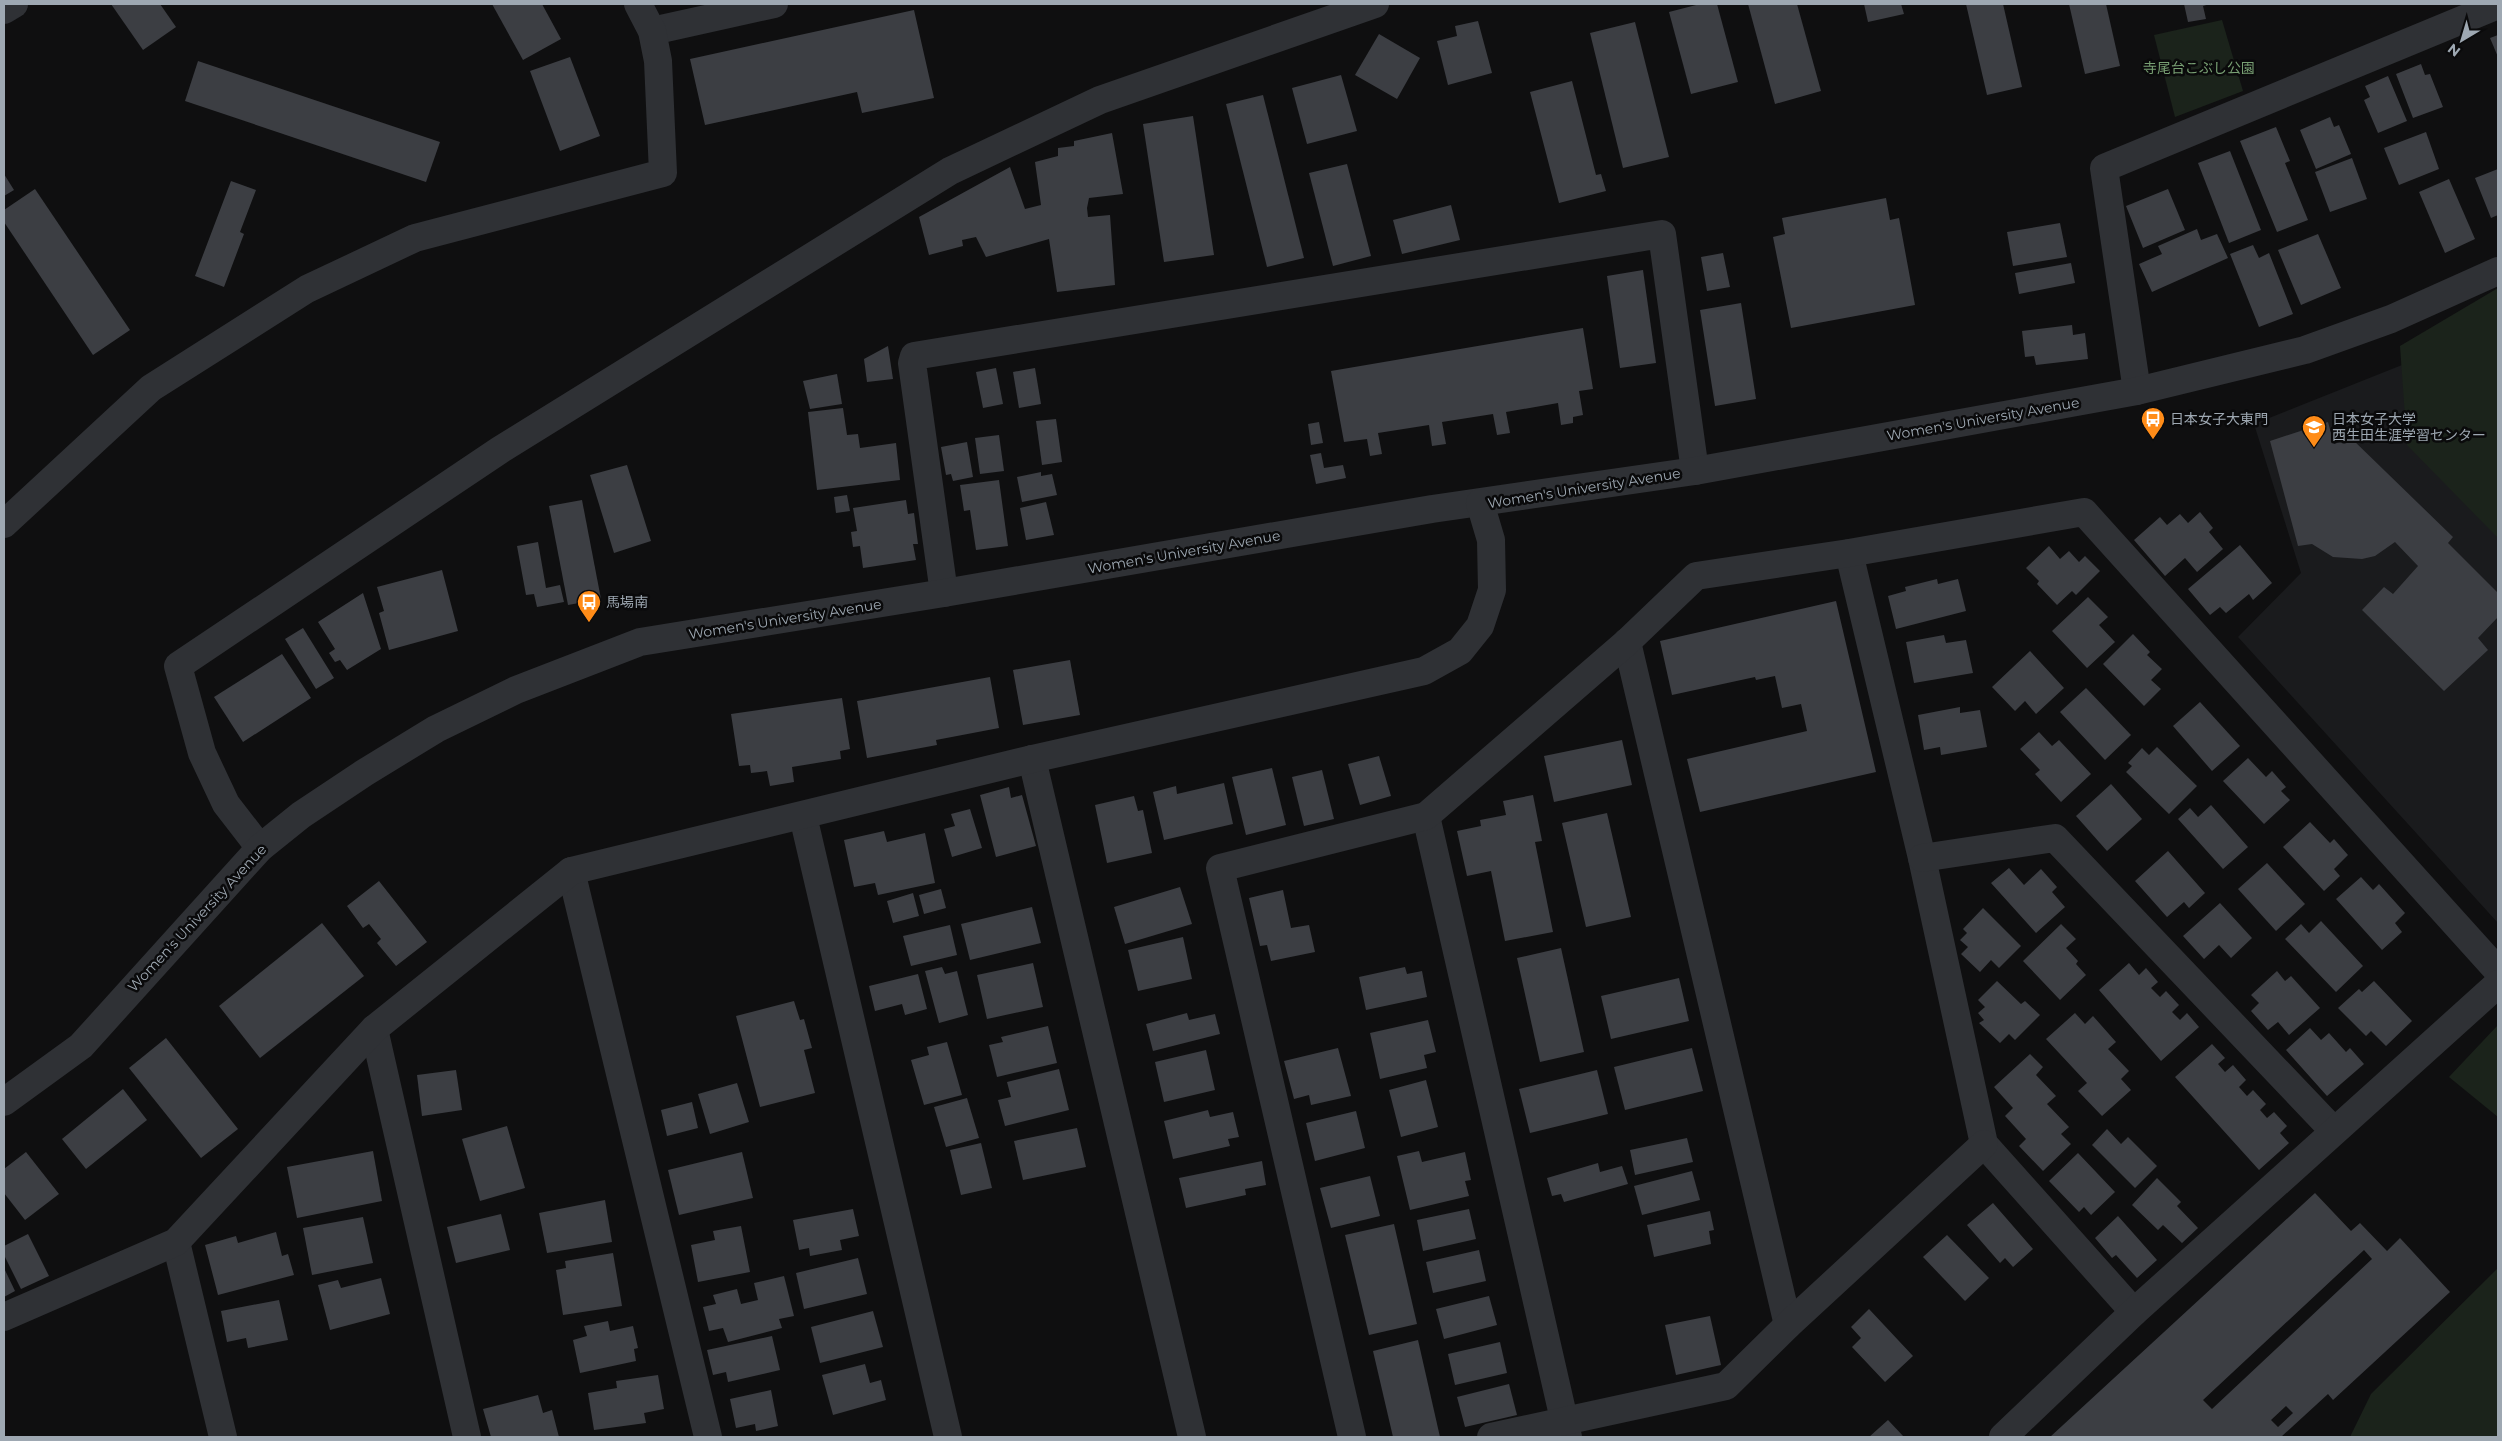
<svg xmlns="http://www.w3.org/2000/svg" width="2502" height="1441" font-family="Montserrat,'Noto Sans JP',sans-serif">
  <rect width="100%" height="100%" fill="#0f0f10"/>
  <path fill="#1a1b1d" d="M2498 316V923L2238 637 2301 573 2254 424 2412 361Z"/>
  <g fill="#1b231b">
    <path d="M2222 20 2243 91 2175 117 2154 35Z"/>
    <path d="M2498 288V538L2407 445 2400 346Z"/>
    <path d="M2498 1025V1117L2449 1077Z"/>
    <path d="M2498 1268V1437H2350L2371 1394Z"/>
  </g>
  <g fill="#3c3e43" fill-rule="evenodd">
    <path d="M111 4H160L176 27 143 50Z"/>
    <path d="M492 4H542L561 39 523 60Z"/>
    <path d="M1700 4H1717L1738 82 1691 94 1669 12Z"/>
    <path d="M1748 4H1797L1821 91 1775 104Z"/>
    <path d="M1864 4H1901L1904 14 1868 22Z"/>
    <path d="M1966 4H2003L2022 87 1987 95Z"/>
    <path d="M2069 4H2106L2120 66 2085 74Z"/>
    <path d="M2184 4H2210L2203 6 2206 19 2188 22Z"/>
    <path d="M914 10 934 98 862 113 857 92 705 125 690 59Z"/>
    <path d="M1478 21 1492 73 1448 85 1437 41 1457 36 1455 26Z"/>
    <path d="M1635 22 1669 157 1623 168 1590 33Z"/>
    <path d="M1379 34 1420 58 1397 99 1355 75Z"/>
    <path d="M2498 35V57L2490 38Z"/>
    <path d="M570 57 600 136 560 151 530 71Z"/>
    <path d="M198 61 440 142 426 182 185 101Z"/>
    <path d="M2421 64 2425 75 2430 74 2443 107 2413 118 2396 74Z"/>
    <path d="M1341 75 1357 131 1307 144 1292 88Z"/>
    <path d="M2388 76 2407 121 2378 133 2364 100 2370 97 2365 86Z"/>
    <path d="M1572 81 1596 175 1601 174 1606 191 1559 203 1530 92Z"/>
    <path d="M1263 95 1304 258 1267 267 1226 104Z"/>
    <path d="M1193 116 1214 255 1164 262 1143 124Z"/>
    <path d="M2330 117 2334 127 2339 125 2351 154 2316 169 2300 130Z"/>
    <path d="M2276 127 2290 161 2285 163 2308 220 2277 232 2240 141Z"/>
    <path d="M2426 132 2439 169 2399 185 2384 148Z"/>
    <path d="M1112 133 1123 194 1089 198 1087 208 1088 217 1110 215 1115 285 1057 292 1049 239 986 257 976 237 962 240 963 246 929 255 919 217 1010 167 1025 209 1041 205 1035 162 1058 156V148L1074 146V141Z"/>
    <path d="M2230 151 2261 230 2229 243 2198 163Z"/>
    <path d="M2352 158 2367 199 2330 212 2315 172Z"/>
    <path d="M1347 164 1371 256 1333 266 1309 173Z"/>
    <path d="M2498 169V215L2491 218 2475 178Z"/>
    <path d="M4 174 14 190 4 196Z"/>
    <path d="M2449 179 2475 239 2445 253 2419 192Z"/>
    <path d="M231 181 256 190 240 232 244 234 224 287 195 276Z"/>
    <path d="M35 189 130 330 93 355 4 222V210Z"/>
    <path d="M2168 189 2185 230 2143 248 2126 206Z"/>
    <path d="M1886 198 1890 220 1899 218 1915 305 1791 328 1773 237 1785 234 1782 218Z"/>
    <path d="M1451 205 1460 240 1402 254 1393 220Z"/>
    <path d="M2060 223 2067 257 2013 266 2007 232Z"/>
    <path d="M2197 229 2201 240 2217 234 2228 258 2152 292 2139 264 2162 254 2158 246Z"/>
    <path d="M2318 234 2341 288 2301 305 2278 250Z"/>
    <path d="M2253 245 2259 258 2269 253 2293 314 2259 327 2230 254Z"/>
    <path d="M1723 253 1730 287 1707 291 1701 257Z"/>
    <path d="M2071 263 2075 283 2019 294 2015 273Z"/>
    <path d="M1643 270 1656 363 1620 368 1607 276Z"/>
    <path d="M1741 303 1756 399 1715 406 1700 310Z"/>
    <path d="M2072 325 2073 335 2085 333 2088 359 2036 365 2034 356 2025 357 2022 331Z"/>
    <path d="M1583 328 1593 389 1579 391 1583 415 1573 417V423L1561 425 1558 403 1506 412 1510 433 1497 435 1493 414 1442 422 1446 444 1432 446 1429 425 1378 433 1382 454 1370 456 1367 439 1344 442 1331 371Z"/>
    <path d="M888 346 893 379 867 382 864 359Z"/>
    <path d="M996 368 1003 404 983 408 976 372Z"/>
    <path d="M1035 368 1041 404 1019 408 1013 372Z"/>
    <path d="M837 374 842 404 810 409 803 381Z"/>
    <path d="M843 408 847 435 858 434 860 448 896 443 900 480 817 490 808 412Z"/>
    <path d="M1056 419 1062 462 1042 465 1036 421Z"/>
    <path d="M1319 422 1323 443 1311 445 1308 424Z"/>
    <path d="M2328 422 2334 444 2351 438 2453 537 2448 543 2498 593V617L2478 638 2488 650 2444 691 2362 610 2384 587 2393 594 2418 566 2395 542 2375 556 2362 559 2333 557 2312 544 2298 546 2270 441Z"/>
    <path d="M999 435 1004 471 980 474 975 438Z"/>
    <path d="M967 442 973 477 953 481 951 474 946 475 941 447Z"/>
    <path d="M1321 453 1324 468 1343 465 1346 478 1316 484 1310 455Z"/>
    <path d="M627 465 651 541 614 553 590 475Z"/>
    <path d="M1041 472V476L1052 474 1057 495 1022 502 1017 477Z"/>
    <path d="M999 480 1008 546 976 550 970 510 964 511 960 485Z"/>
    <path d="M847 495 850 511 836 513 834 497Z"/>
    <path d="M582 500 601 599 568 605 549 506Z"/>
    <path d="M906 500 908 514 914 513 918 544H913L916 560 863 568 860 546 853 547 851 532 857 531 853 508Z"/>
    <path d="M1046 502 1054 535 1026 540 1020 508Z"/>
    <path d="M2200 512 2213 528 2209 532 2223 549 2197 572 2185 558 2165 576 2134 540 2160 517 2167 525 2180 514 2188 523Z"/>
    <path d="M538 542 546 588 560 585 564 602 537 607 534 594 526 595 517 546Z"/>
    <path d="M2240 545 2272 583 2253 600 2249 594 2226 613 2220 607 2210 615 2188 589Z"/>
    <path d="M2049 546 2060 559 2069 551 2079 562 2085 556 2100 571 2076 595 2072 591 2057 605 2037 584 2039 581 2026 568Z"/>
    <path d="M442 570 458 631 389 650 379 613 384 611 377 587Z"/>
    <path d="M1937 579 1938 584 1958 579 1966 611 1896 629 1888 596 1906 591 1905 587Z"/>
    <path d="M363 593 381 649 347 670 340 660 335 662 329 653 335 649 318 622Z"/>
    <path d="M2088 597 2108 617 2099 625 2115 642 2087 668 2052 631Z"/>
    <path d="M1836 601 1876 772 1700 812 1687 759 1807 731 1801 704 1782 708 1775 676 1756 680 1755 677 1672 695 1660 641Z"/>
    <path d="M303 628 334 678 316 689 285 639Z"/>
    <path d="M2133 634 2150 652 2147 655 2162 669 2151 680 2161 689 2144 706 2103 664Z"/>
    <path d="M1944 635 1946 643 1966 640 1973 673 1914 683 1906 642Z"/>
    <path d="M2030 651 2064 688 2036 714 2025 701 2015 711 1992 687Z"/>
    <path d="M282 654 311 698 243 742 214 697Z"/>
    <path d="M1070 660 1080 715 1023 725 1013 670Z"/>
    <path d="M990 677 999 728 936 740 937 745 867 758 857 701Z"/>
    <path d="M2086 688 2131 735 2105 760 2060 712Z"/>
    <path d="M842 698 850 749 840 751 841 759 792 767 794 782 770 786 767 771 751 773 750 765 739 766 731 714Z"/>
    <path d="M2200 702 2240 746 2212 771 2173 726Z"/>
    <path d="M1960 707V713L1980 710 1987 747 1941 755 1940 747 1924 750 1918 715Z"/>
    <path d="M2039 732 2052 746 2059 740 2091 774 2061 802 2035 774 2040 770 2020 749Z"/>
    <path d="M1622 740 1632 785 1554 802 1544 756Z"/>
    <path d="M2157 747 2197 786 2169 814 2126 772 2132 766 2128 763 2142 748 2149 755Z"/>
    <path d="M1379 756 1391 796 1360 805 1348 764Z"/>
    <path d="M2248 758 2266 777 2272 771 2286 787 2281 791 2290 800 2264 824 2223 781Z"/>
    <path d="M1272 768 1286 825 1246 835 1232 777Z"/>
    <path d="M1322 770 1334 819 1304 826 1292 777Z"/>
    <path d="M1224 783 1233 824 1164 840 1153 792 1176 786 1177 794Z"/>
    <path d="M2111 784 2142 819 2107 851 2076 816Z"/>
    <path d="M1009 787 1011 798 1022 795 1036 846 996 857 980 795Z"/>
    <path d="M1533 795 1542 841 1535 842 1553 932 1505 941 1491 871 1467 876 1457 831 1481 826 1480 820 1506 815 1503 801Z"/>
    <path d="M1134 796 1138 811 1143 810 1152 853 1107 863 1095 805Z"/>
    <path d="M2211 805 2248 847 2223 869 2178 819 2190 808 2198 817Z"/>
    <path d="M970 809 982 848 952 857 944 829 955 826 951 814Z"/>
    <path d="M1607 813 1631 917 1586 927 1562 823Z"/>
    <path d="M2310 822 2330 843 2334 839 2348 855 2334 869 2340 876 2324 891 2283 847Z"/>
    <path d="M884 831 887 842 925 833 935 883 878 895 875 883 854 887 844 840Z"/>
    <path d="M2168 851 2205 893 2189 908 2184 902 2167 917 2135 881Z"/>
    <path d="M2267 863 2305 904 2276 931 2238 889Z"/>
    <path d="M2009 868 2024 885 2041 869 2057 887 2052 892 2065 907 2036 933 1991 883Z"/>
    <path d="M2361 877 2373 890 2379 884 2405 913 2395 923 2402 932 2382 950 2336 899Z"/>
    <path d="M379 881 427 942 396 966 377 943 381 939 369 924 363 928 347 906Z"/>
    <path d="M1180 887 1192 924 1125 944 1114 907Z"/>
    <path d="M941 889 946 908 924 914 919 895Z"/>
    <path d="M1283 890 1291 928 1309 925 1315 952 1271 961 1267 945 1260 946 1249 898Z"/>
    <path d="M913 893 919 916 893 923 887 901Z"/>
    <path d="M2220 903 2252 938 2231 958 2219 945 2204 959 2183 936Z"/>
    <path d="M1032 907 1041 943 970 960 961 924Z"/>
    <path d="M1983 908 2021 946 1999 968 1991 960 1980 972 1961 954 1968 947 1960 940 1967 933 1963 929Z"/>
    <path d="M2321 921 2363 966 2336 992 2285 939 2301 924 2309 933Z"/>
    <path d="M322 923 364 976 260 1058 219 1006Z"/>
    <path d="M2061 924 2076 939 2066 948 2078 961 2076 964 2086 975 2060 1000 2023 961Z"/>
    <path d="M950 925 957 955 911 966 903 936Z"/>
    <path d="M1183 937 1192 979 1138 991 1128 950Z"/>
    <path d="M1561 948 1584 1052 1540 1062 1517 958Z"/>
    <path d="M1033 963 1043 1007 987 1019 977 975Z"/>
    <path d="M2129 963 2139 975 2146 968 2158 982 2151 988 2160 997 2166 991 2179 1005 2172 1012 2180 1020 2187 1013 2199 1027 2161 1061 2099 990Z"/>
    <path d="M942 967 945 974 957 971 968 1015 939 1023 925 971Z"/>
    <path d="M1405 967 1407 974 1422 971 1427 997 1366 1010 1359 977Z"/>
    <path d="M2277 971 2285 981 2291 976 2320 1008 2289 1035 2278 1022 2268 1030 2251 1011 2259 1003 2251 995Z"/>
    <path d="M918 974 927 1009 905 1015 902 1004 875 1011 869 986Z"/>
    <path d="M1679 978 1689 1021 1611 1039 1601 996Z"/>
    <path d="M1997 981 2021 1004 2025 1001 2040 1015 2015 1040 2009 1034 2000 1043 1979 1023 1984 1020 1978 1013 1985 1007 1978 1000Z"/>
    <path d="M2374 981 2412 1021 2386 1046 2371 1031 2366 1036 2338 1008 2359 989 2362 992Z"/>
    <path d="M794 1001 800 1020 804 1019 812 1048 804 1050 815 1093 760 1107 736 1016Z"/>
    <path d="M1187 1013 1189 1020 1215 1014 1220 1034 1153 1051 1146 1024Z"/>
    <path d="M2075 1013 2085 1024 2093 1016 2116 1042 2108 1049 2129 1071 2121 1079 2131 1090 2102 1116 2078 1091 2087 1083 2046 1039Z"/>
    <path d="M1428 1020 1436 1052 1424 1055 1427 1068 1380 1079 1370 1033Z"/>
    <path d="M1048 1026 1057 1063 997 1077 989 1045 1003 1042 1001 1037Z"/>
    <path d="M2310 1028 2321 1040 2329 1033 2346 1052 2350 1048 2364 1064 2327 1096 2286 1050Z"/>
    <path d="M166 1038 238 1129 201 1158 129 1068Z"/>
    <path d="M947 1042 962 1095 924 1105 911 1060 929 1055 927 1047Z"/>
    <path d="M2212 1044 2225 1058 2218 1064 2225 1072 2233 1065 2246 1080 2239 1087 2247 1096 2253 1090 2266 1104 2260 1110 2267 1118 2274 1112 2287 1126 2280 1133 2289 1143 2259 1170 2175 1077Z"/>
    <path d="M1338 1048 1351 1096 1311 1105 1309 1095 1294 1099 1284 1061Z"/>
    <path d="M1692 1048 1703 1091 1625 1110 1614 1067Z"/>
    <path d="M1206 1050 1215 1090 1164 1102 1155 1062Z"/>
    <path d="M2030 1054 2043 1067 2036 1075 2056 1096 2047 1104 2069 1127 2061 1134 2071 1144 2043 1171 2019 1146 2026 1139 2005 1116 2013 1108 1994 1087Z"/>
    <path d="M1059 1069 1069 1110 1005 1126 998 1100 1011 1097 1007 1082Z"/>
    <path d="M456 1070 462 1110 422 1116 417 1075Z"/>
    <path d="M1597 1070 1608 1114 1530 1133 1519 1089Z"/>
    <path d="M1426 1080 1438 1127 1401 1137 1389 1090Z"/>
    <path d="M737 1083 749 1122 710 1134 698 1094Z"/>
    <path d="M123 1089 147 1120 86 1169 62 1139Z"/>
    <path d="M967 1098 979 1138 946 1147 934 1107Z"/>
    <path d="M692 1102 698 1128 667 1136 661 1110Z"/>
    <path d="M1208 1110 1210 1117 1233 1112 1239 1137 1228 1139 1230 1146 1173 1159 1164 1121Z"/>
    <path d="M1356 1111 1365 1148 1315 1161 1306 1123Z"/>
    <path d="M507 1126 525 1188 480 1201 462 1139Z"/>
    <path d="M1077 1128 1086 1167 1023 1180 1014 1141Z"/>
    <path d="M2107 1129 2121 1144 2128 1137 2157 1166 2135 1188 2092 1145Z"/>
    <path d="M1687 1138 1693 1162 1635 1175 1630 1150Z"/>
    <path d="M981 1143 992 1188 961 1195 950 1150Z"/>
    <path d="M373 1151 382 1201 297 1218 287 1167Z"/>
    <path d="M1419 1151 1422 1162 1465 1152 1471 1180 1465 1181 1469 1196 1410 1210 1397 1156Z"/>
    <path d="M26 1152 59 1194 25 1220 4 1193V1169Z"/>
    <path d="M742 1152 753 1198 679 1215 668 1170Z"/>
    <path d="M2078 1153 2115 1192 2091 1215 2084 1207 2079 1212 2049 1181Z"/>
    <path d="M1262 1161 1266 1185 1245 1189 1246 1195 1186 1208 1179 1178Z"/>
    <path d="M1598 1163 1600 1172 1622 1166 1628 1184 1564 1202 1561 1194 1552 1196 1547 1178Z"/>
    <path d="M1692 1171 1700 1200 1642 1215 1634 1186Z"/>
    <path d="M1370 1176 1380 1216 1331 1228 1320 1188Z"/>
    <path d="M2157 1178 2181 1202 2177 1206 2198 1228 2182 1243 2163 1225 2158 1230 2132 1205Z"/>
    <path d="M2315 1193 2351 1231 2360 1223 2387 1251 2400 1238 2450 1292 2333 1400 2328 1394 2281 1437H2050ZM2364 1250 2372 1259 2212 1409 2203 1400ZM2286 1406 2293 1413 2278 1427 2271 1420Z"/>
    <path d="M605 1200 612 1242 547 1253 539 1213Z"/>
    <path d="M1993 1203 2033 1249 2013 1267 2005 1258 2000 1263 1967 1225Z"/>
    <path d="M853 1209 859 1236 840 1240 842 1250 810 1256 809 1248 799 1250 793 1220Z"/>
    <path d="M1469 1209 1476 1239 1423 1251 1417 1220Z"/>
    <path d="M1710 1211 1714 1230 1709 1231 1711 1244 1654 1257 1647 1225Z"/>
    <path d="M501 1214 510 1250 456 1263 447 1227Z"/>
    <path d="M2118 1216 2157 1260 2137 1278 2116 1255 2112 1258 2095 1238Z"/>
    <path d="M363 1217 373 1263 312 1275 303 1228Z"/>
    <path d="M1394 1224 1417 1324 1369 1335 1345 1235Z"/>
    <path d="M741 1226 750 1272 698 1282 691 1245 715 1240 713 1231Z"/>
    <path d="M276 1232 282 1256 288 1254 294 1275 218 1295 205 1245 236 1236 238 1243Z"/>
    <path d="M28 1234 49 1276 21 1289 4 1255V1246Z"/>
    <path d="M1947 1235 1989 1278 1965 1301 1923 1257Z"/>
    <path d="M1479 1250 1486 1281 1433 1293 1426 1262Z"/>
    <path d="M613 1253 622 1306 563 1315 556 1270 566 1268 565 1261Z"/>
    <path d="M858 1258 867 1294 804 1309 796 1273Z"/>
    <path d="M4 1268 15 1291 4 1297Z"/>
    <path d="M784 1276 794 1316 779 1319 782 1328 728 1342 723 1328 709 1331 703 1307 716 1304 713 1295 737 1289 741 1304 758 1300 754 1283Z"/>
    <path d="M381 1278 390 1314 330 1330 318 1285 338 1280 341 1288Z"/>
    <path d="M1489 1296 1497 1325 1444 1339 1436 1309Z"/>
    <path d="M279 1300 288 1340 248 1348 246 1338 227 1342 221 1311Z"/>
    <path d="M1869 1309 1913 1356 1885 1382 1852 1347 1861 1338 1851 1327Z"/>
    <path d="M873 1311 883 1347 820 1363 811 1327Z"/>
    <path d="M1710 1316 1721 1365 1676 1375 1665 1325Z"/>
    <path d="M608 1321 610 1331 633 1326 638 1348 634 1349 636 1361 580 1373 573 1340 587 1336 584 1326Z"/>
    <path d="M772 1336 780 1370 728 1382 726 1372 713 1375 707 1350Z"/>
    <path d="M1418 1340 1440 1437H1393L1373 1351Z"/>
    <path d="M1500 1342 1507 1373 1455 1385 1448 1354Z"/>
    <path d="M865 1364 870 1383 881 1380 886 1400 833 1415 822 1375Z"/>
    <path d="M658 1375 664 1409 644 1413 646 1423 594 1430 588 1393 617 1388 616 1381Z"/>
    <path d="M1509 1384 1517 1415 1465 1427 1457 1397Z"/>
    <path d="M771 1390 778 1426 756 1431 755 1424 736 1428 730 1399Z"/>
    <path d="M538 1395 543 1413 552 1410 559 1437H491L483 1409Z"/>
    <path d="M1888 1420 1904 1437H1869Z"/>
  </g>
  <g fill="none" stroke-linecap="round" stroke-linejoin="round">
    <g stroke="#2f3135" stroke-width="28">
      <path d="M4 10 14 4"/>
      <path d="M652 31 774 4"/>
      <path d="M2137 391 2104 168 2498 5"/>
      <path d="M4 524 151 388 307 289 415 238 663 173 658 61 652 31 638 4"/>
      <path d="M1849 553 1922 858 1984 1144 2134 1312"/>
      <path d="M944 593 912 363 914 356 1662 234 1695 471"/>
      <path d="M1627 642 1788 1325"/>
      <path d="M1032 759 1192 1437"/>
      <path d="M803 816 948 1437"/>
      <path d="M1426 816 1568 1437"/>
      <path d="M260 848 226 804 202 753 178 666 500 450 950 171 1100 100 1375 4"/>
      <path d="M1922 858 2055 838 2333 1130"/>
      <path d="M571 871 708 1437"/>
      <path d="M374 1029 467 1437"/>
      <path d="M4 1102 81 1046 260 848 301 815 364 773 436 729 516 690 640 642 944 593 1432 509 1695 471 2137 391 2305 350 2391 319 2498 271"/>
      <path d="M176 1242 223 1437"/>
      <path d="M4 1317 176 1242 374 1029 571 871 1032 759 1424 671 1460 651 1480 626 1492 590 1491 540 1480 503"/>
      <path d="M1352 1437 1220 868 1426 816 1627 642 1696 576 1849 553 2084 512 2498 971"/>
      <path d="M1491 1437 1726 1386 1788 1325 1984 1144"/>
      <path d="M2003 1437 2134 1312 2498 984"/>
    </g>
  </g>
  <defs>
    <g id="bus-pin" transform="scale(1.25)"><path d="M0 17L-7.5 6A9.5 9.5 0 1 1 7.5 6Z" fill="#ff8c18" stroke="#0a0a0b"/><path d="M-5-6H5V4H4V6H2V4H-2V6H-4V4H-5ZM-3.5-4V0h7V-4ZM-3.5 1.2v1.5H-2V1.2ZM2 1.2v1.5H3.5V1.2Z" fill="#fff"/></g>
    <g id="university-pin" transform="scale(1.25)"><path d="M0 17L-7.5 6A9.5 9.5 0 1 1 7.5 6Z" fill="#ff8c18" stroke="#0a0a0b"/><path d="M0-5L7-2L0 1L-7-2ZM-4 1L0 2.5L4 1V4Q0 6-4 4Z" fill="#fff"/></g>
  </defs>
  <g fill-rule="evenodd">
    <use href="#bus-pin" x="2153" y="419"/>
    <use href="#university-pin" x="2314" y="427"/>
    <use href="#bus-pin" x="589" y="602"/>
  </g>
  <g text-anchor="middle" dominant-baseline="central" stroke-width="5" stroke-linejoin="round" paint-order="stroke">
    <g font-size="14" fill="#789f73" stroke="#0a0a0b">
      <text x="2199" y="68">寺尾台こぶし公園</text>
    </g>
    <g font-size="14" fill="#9ea8b2" stroke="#0a0a0b">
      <text transform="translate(1983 419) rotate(-10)">Women's University Avenue</text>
      <text transform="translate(1584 488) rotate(-9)">Women's University Avenue</text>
      <text transform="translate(1184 552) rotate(-10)">Women's University Avenue</text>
      <text transform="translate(785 619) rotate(-9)">Women's University Avenue</text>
      <text transform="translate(197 918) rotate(-47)">Women's University Avenue</text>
    </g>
    <g font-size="14" fill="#9ea8b2" stroke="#0a0a0b" text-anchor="start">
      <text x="2170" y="419">日本女子大東門</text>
      <text x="2332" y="419">日本女子大学<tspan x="2332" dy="16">西生田生涯学習センター</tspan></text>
      <text x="606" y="602">馬場南</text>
    </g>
  </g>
  <rect width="2502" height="1441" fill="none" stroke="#9ea8b2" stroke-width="10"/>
  <g transform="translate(2462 40) rotate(218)" stroke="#0a0a0b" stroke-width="4" paint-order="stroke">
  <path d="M0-4L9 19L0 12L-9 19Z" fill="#9ea8b2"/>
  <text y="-8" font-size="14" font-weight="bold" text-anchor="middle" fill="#9ea8b2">N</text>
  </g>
</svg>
